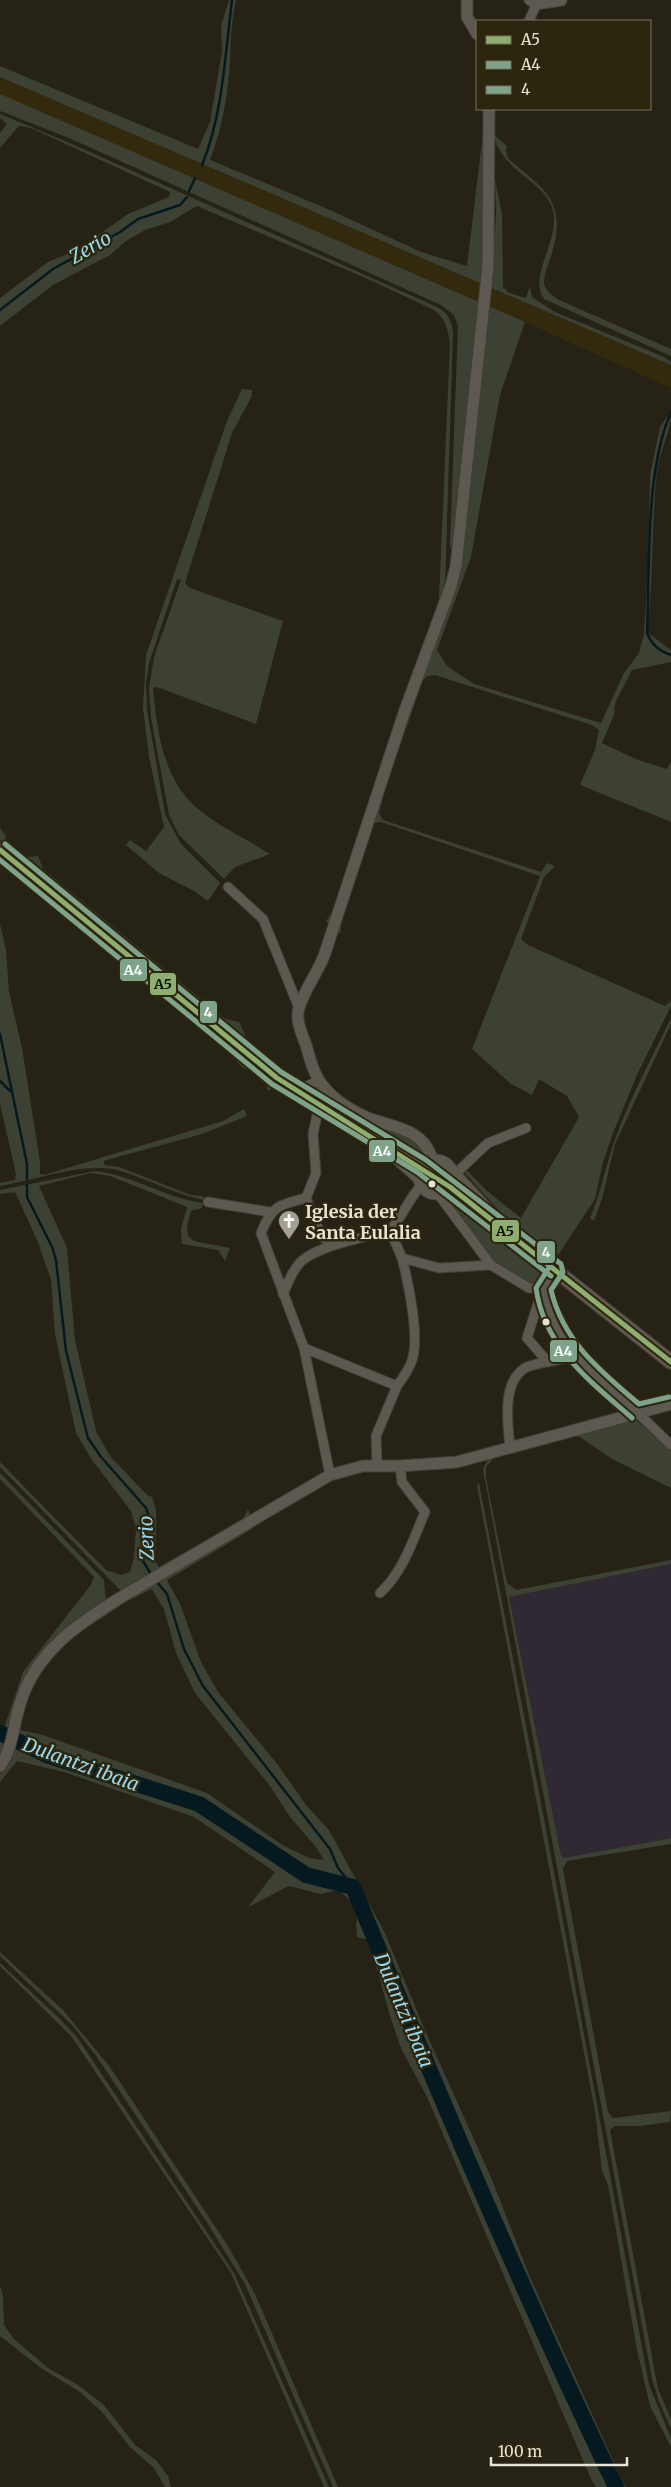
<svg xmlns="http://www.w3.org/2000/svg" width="671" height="2487" font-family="Merriweather,serif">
  <rect width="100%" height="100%" fill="#262216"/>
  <path fill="#302934" d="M671 1564V1838L564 1858 561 1854 509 1597Z"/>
  <path fill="#332a0d" d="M0 77 671 365V388L525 322 0 95Z"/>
  <g fill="#3c4133" fill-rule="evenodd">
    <path d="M229 0H236C231 21 231 40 230 62 228 94 222 130 210 160L330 210 421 252 467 266 483 133 484 217 492 271 496 216 495 179 502 214 503 287 509 293 526 298 530 286 532 297 555 312 664 357 671 362V365L0 77V66L198 149 210 122 222 51 221 26Z"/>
    <path d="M0 94 525 322 500 395 471 557 437 650 447 666 474 684 601 723 624 673 639 653 644 634 648 570 650 475 660 427 671 411C671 432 660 450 657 471 651 524 654 578 647 632L671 650V662L632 670 615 703 614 715 602 743 638 760 667 769 671 762V822L580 785 595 750 599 730 592 725 435 675 428 676 423 680 385 789 379 813 383 820 541 872 547 863 555 866 544 877 521 939 528 945 665 1006 671 1001V1006L637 1075 613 1133 603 1162 595 1199 558 1255 552 1257 510 1223 464 1172 466 1169 486 1190 521 1218 579 1117 567 1096 539 1079 532 1095 511 1084 472 1049 540 876 381 822 374 823 340 924 341 933 336 930 410 706 461 568 487 324 452 557 450 543 458 326 454 315 441 305 69 138 0 111Z"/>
    <path d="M0 114 72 144 439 308C448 314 451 320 453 331L445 587 332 926 326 921 333 911 439 599 450 344C448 330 446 319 434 310L368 279 197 206 170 222 145 230 126 241 110 255 53 285 0 326V298L48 262 77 250 128 214 169 197 170 192 31 128 19 126 0 148V133L7 124 0 118Z"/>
    <path d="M493 134 507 146 506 151 508 158C522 172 546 186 553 205 561 227 555 244 548 265 546 270 544 277 544 283 545 291 553 296 559 300L671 349V356L544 299C527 275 563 238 552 207 542 180 503 172 493 134Z"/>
    <path d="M242 389 252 390V396L232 433 185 583 190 588 283 621 256 724 157 687 153 688C157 733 164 784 202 812 222 828 248 840 270 854L235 867 224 879 179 835 169 815 151 717 149 688 154 657 181 580 177 579 149 663 146 684 147 710 165 814 181 844 220 883 208 901 194 891 159 873 126 845 130 840 146 851 164 827 149 757 143 708 146 655 227 421Z"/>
    <path d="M0 828 6 836 5 839 27 857 38 856 43 869 225 1019 239 1022 250 1046 0 840Z"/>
    <path d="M0 860 275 1086 268 1091 266 1084 254 1073 242 1067 224 1048 0 863Z"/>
    <path d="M0 924 6 950 9 992 22 1048 40 1162V1174L44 1175 223 1121 244 1109 247 1116 202 1134 103 1161 105 1165 119 1167 191 1195 203 1196 204 1200C173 1194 147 1178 117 1170 84 1162 34 1180 0 1186V1183L15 1180 16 1174 0 1104Z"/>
    <path d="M671 1018V1024L615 1144 602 1199 594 1221 590 1218C602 1191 606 1162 617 1134 632 1094 653 1056 671 1018Z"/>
    <path d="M363 1121 401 1131 423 1149 421 1157Z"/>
    <path d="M95 1171C133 1175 165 1198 203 1203L202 1208 191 1211 187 1226 188 1236 194 1241 230 1248 225 1261 218 1250 182 1244 181 1229 187 1207 110 1176 91 1173 39 1186 67 1248 75 1340 96 1431 110 1456 147 1495 152 1497 156 1510V1562L159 1567 243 1519 248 1509 250 1517 125 1591 119 1589 0 1467V1462L106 1570 121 1575 130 1572 134 1558 136 1528 131 1511 92 1460 76 1433 55 1334 51 1280 38 1242 15 1192 0 1194V1190Z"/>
    <path d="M452 1198 542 1269 544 1277 540 1284C498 1282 471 1231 450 1200Z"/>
    <path d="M633 1417 671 1451V1488L612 1459 580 1437 574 1436 494 1458 486 1467V1478L507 1583 516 1590 671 1560V1564L509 1597 561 1855 564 1858 671 1838V1844L567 1861 563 1869 608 2112 613 2118 671 2111 670 2122 640 2126H615L610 2130 658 2389 671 2419V2429L659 2401 652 2379 483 1469 490 1455Z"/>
    <path d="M0 1473 104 1580 106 1601 48 1646 0 1761V1730L2 1731 5 1725 23 1672 90 1586 94 1577 0 1479Z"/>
    <path d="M479 1483 545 1824 649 2385 671 2438V2447L650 2406 637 2350 608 2185 602 2171 595 2111 477 1486Z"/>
    <path d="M251 1525 252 1529 167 1580 180 1604 201 1662 218 1692 278 1765 306 1805 329 1830 385 1933 424 2028 493 2182 529 2275 625 2487H596L591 2479 428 2099 401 2048 390 2016 369 1940 357 1937 356 1924 359 1909 339 1890 321 1894 289 1886 248 1907 275 1872 194 1817 64 1772 17 1761 0 1782V1774L13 1753 17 1731 34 1679 61 1644 96 1617ZM152 1589 164 1609 176 1653 195 1693 270 1786 290 1817 316 1847 324 1860 309 1858 284 1846 207 1793 43 1735 20 1730 28 1697 40 1674 68 1640 126 1602Z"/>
    <path d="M0 1952 63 2010 110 2067 228 2246 255 2294 338 2487H333L245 2284 206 2221 97 2057 72 2025 0 1956Z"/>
    <path d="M0 1963 59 2018 77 2037 234 2273 329 2487H324L231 2273 71 2036 0 1966Z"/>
    <path d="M0 2285 3 2297 4 2325 14 2339 48 2368 78 2385 104 2405 135 2445 156 2460 168 2476 171 2487H165L154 2468 130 2447 102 2412 80 2392 41 2368 0 2336Z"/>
  </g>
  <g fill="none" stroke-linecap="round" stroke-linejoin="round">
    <g stroke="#051a20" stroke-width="2.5">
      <path d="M202 165C223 114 225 55 232 0"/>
      <path d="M189 191 195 178"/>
      <path d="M0 310 53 269 120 232 138 219 180 205 187 197"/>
      <path d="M671 412C645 470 650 568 647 633 652 645 659 651 671 655"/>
      <path d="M0 1034 27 1164V1179"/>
      <path d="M0 1081 10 1091"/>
      <path d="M27 1185V1197L52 1247 56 1260 66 1351 88 1438 101 1457 146 1508 148 1514 143 1561 152 1576"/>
      <path d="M156 1581 167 1594 184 1649 203 1686 330 1849 338 1868 353 1887"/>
    </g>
    <path stroke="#051a20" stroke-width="16" d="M0 1733 49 1756 199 1804 306 1875 353 1887C437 2089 521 2290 616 2487"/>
    <g stroke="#423f36" stroke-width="11">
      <g id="minor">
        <path d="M529 0 536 5 562 1"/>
        <path d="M529 21 536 5"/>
        <path d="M228 887 263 919 299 1008"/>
        <path d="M296 1090 319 1081"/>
        <path d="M319 1105 313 1134 316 1173 306 1198 322 1237 334 1245 390 1230"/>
        <path d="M393 1157 419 1180"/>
        <path d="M451 1168 498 1219"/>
        <path d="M453 1176 488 1143 526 1128"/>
        <path d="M421 1186C408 1199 403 1217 390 1230L402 1258 439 1268 491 1265"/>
        <path d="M438 1194 491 1265 529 1288H543L527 1338 548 1362"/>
        <path d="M306 1198C278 1205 272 1206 261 1233L304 1348 397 1386C402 1379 408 1371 411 1363 421 1341 408 1281 402 1258"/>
        <path d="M208 1202 270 1212"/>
        <path d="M556 1270 543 1288C550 1342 585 1367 623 1400 640 1414 655 1430 671 1445"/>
        <path d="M283 1294C297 1261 300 1257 334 1245"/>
        <path d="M304 1348 330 1475"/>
        <path d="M510 1448C508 1425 501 1383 525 1368 536 1362 561 1360 574 1357"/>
        <path d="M377 1466 376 1436 397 1386"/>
        <path d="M380 1593C403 1572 413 1540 425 1512L402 1482 400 1466"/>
      </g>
    </g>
    <g stroke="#423f36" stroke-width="13">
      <g id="tertiary">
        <path d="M467 0V17L477 34"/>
        <path d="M432 1159C424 1129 393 1127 368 1118 353 1112 334 1100 324 1087 314 1076 310 1059 306 1045 302 1034 295 1020 299 1008 304 990 317 974 324 956L405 710 451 586 456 566 488 266 489 109"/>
        <circle cx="436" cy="1177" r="17"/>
        <path d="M0 1766C13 1748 13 1726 20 1704 35 1652 79 1623 123 1596L330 1475 363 1466H400L457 1462 671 1404"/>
      </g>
    </g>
    <g stroke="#423f36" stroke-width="16">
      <path id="primary" d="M0 850 277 1078 450 1187 671 1362"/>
    </g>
    <use href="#minor" stroke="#5d5950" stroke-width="9"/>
    <use href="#tertiary" stroke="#5d5950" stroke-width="11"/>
    <use href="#primary" stroke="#62584d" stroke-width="14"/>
    <g stroke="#2d260f" stroke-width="9">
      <path id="bus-1" d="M0 850 277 1078 450 1187 671 1362"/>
    </g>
    <g stroke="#2d260f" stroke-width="9">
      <g id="bus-2">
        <path d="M0 860 272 1084 417 1172 551 1276"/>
        <path d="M550 1266 536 1288C544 1347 590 1381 632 1418"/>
      </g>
    </g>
    <g stroke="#2d260f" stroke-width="9">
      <path id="bus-3" d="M5 844 281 1072 426 1160 561 1264 563 1272 551 1290C563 1341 600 1371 639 1404L669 1397"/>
    </g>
    <use href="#bus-1" stroke="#8ead6e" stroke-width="5"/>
    <use href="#bus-2" stroke="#7ea28a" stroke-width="5"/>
    <use href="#bus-3" stroke="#7ea28a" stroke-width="5"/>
  </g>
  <defs>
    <g id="church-pin" transform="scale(1.125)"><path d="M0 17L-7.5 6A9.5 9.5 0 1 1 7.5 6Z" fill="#a49f92" stroke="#2d260f"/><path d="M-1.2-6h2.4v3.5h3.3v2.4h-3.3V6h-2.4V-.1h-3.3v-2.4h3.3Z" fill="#fff"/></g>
  </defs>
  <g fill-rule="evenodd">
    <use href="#church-pin" x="289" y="1221"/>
  </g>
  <g fill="#e8e3d5" stroke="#2d260f" stroke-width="2">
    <circle cx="432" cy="1184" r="4.5"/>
    <circle cx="546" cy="1322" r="4.5"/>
  </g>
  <g text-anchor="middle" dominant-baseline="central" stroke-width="5" stroke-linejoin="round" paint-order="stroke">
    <g font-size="18" font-weight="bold" fill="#e8e3d5" stroke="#2d260f" text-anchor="start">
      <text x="305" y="1211">Iglesia der<tspan x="305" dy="21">Santa Eulalia</tspan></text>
    </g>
    <g font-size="19" font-style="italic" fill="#98d9ef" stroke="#2d260f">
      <text transform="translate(90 247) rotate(-30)">Zerio</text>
      <text transform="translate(146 1538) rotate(-92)">Zerio</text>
      <text transform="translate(81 1764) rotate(20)">Dulantzi ibaia</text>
      <text transform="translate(404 2010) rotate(67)">Dulantzi ibaia</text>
    </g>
  </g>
  <g stroke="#2d260f" stroke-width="2">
    <rect x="119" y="958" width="29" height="24" rx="5" fill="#7ea28a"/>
    <rect x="149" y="972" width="28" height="24" rx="5" fill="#8ead6e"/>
    <rect x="199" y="1000" width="19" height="24" rx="5" fill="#7ea28a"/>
    <rect x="368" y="1139" width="28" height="24" rx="5" fill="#7ea28a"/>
    <rect x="491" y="1219" width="29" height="24" rx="5" fill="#8ead6e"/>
    <rect x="536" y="1240" width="20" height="24" rx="5" fill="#7ea28a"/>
    <rect x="549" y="1339" width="29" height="24" rx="5" fill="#7ea28a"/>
  </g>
  <g font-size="14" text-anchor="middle" font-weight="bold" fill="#fff">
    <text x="133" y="975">A4</text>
    <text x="208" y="1017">4</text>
    <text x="382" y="1156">A4</text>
    <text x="546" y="1257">4</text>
    <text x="563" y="1356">A4</text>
  </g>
  <g font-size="14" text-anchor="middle" font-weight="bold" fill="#111">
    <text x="163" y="989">A5</text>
    <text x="505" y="1236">A5</text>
  </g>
  <rect x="476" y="20" width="175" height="90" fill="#2d260f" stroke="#78725e"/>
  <rect x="486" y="36" width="25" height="8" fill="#8ead6e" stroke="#78725e"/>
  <text x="521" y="45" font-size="15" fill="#e8e3d5">A5</text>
  <rect x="486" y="61" width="25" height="8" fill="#7ea28a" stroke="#78725e"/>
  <text x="521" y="70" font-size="15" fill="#e8e3d5">A4</text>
  <rect x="486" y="86" width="25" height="8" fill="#7ea28a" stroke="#78725e"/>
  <text x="521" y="95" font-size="15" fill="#e8e3d5">4</text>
  <path d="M491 2457v8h136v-8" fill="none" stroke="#e8e3d5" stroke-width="2.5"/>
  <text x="498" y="2457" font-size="15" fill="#e8e3d5" stroke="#2d260f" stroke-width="4" paint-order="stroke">100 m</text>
</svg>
